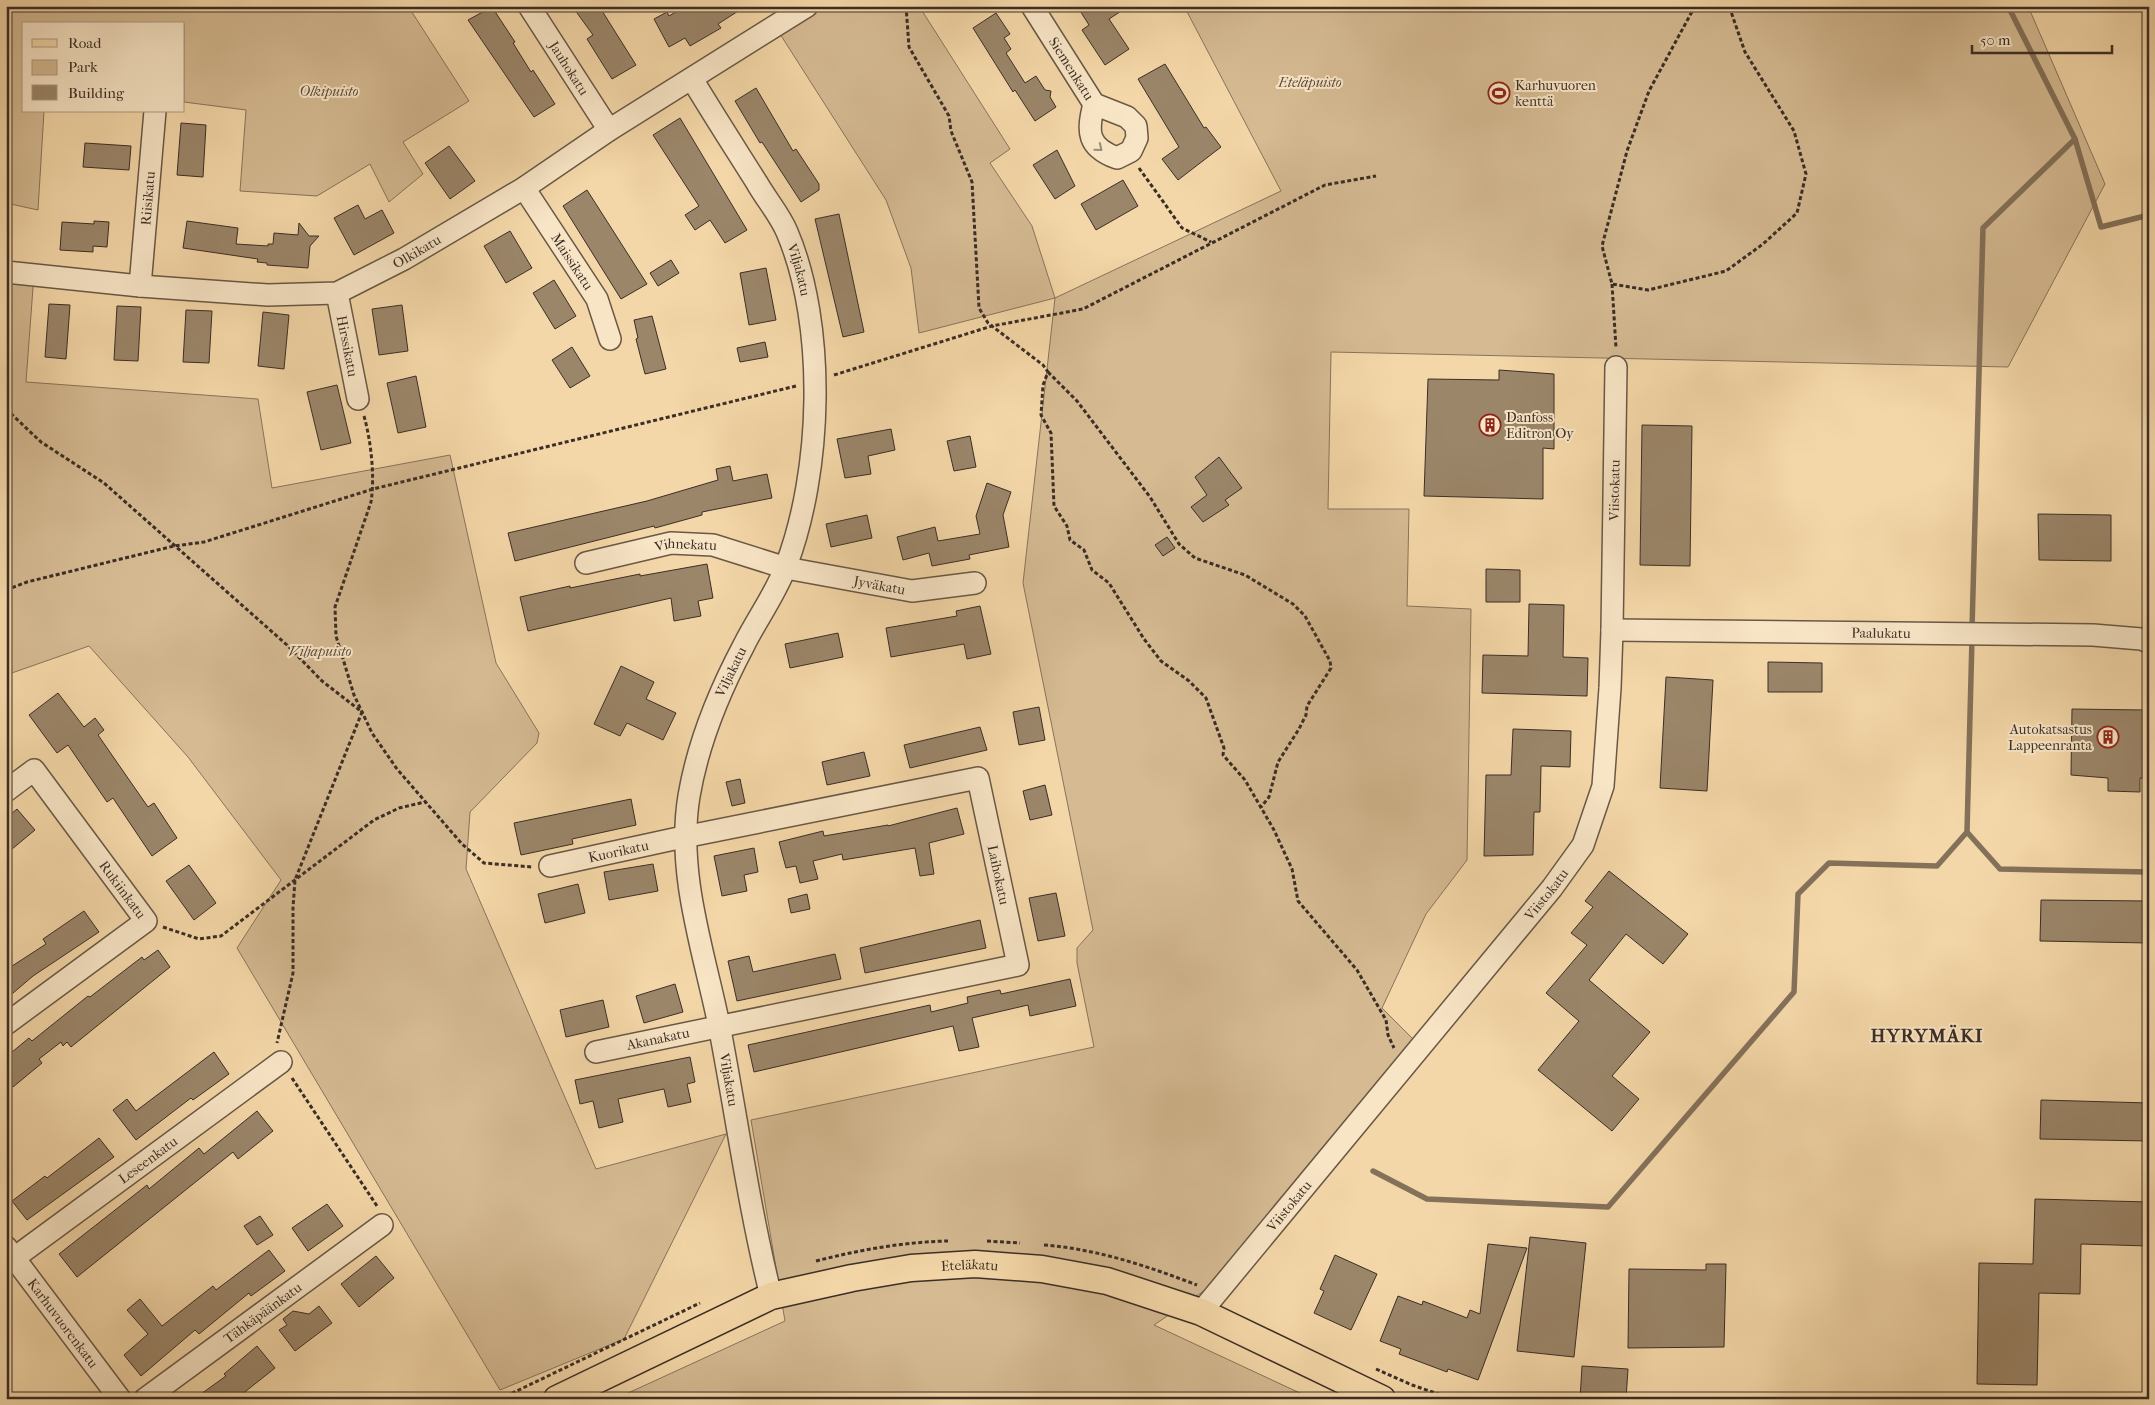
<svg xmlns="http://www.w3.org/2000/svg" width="2155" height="1405" font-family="'IM FELL French Canon',serif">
  <rect width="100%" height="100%" fill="#f4d7a8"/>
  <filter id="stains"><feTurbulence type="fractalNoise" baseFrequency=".004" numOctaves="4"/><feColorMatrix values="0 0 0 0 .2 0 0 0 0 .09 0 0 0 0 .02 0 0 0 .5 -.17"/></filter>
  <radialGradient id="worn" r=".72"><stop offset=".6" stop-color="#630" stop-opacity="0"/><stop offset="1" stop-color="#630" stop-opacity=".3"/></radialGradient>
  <g fill="#d5ba92" stroke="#88745c">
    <path d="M6 6H408L469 101 403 142 423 174 389 202 370 164 317 196 240 191 246 110 184 102V24H24V111H44L38 210 6 203Z"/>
    <path d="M826 6H919L1010 149 990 163 1032 226 1055 298 1281 191 1184 6H2028L2105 184 2008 367 1331 352 1328 509H1409L1407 606 1471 609 1467 860 1426 914 1382 1008 1415 1041 1220 1280 1154 1325 1302 1394V1399H615L785 1321 751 1120 1094 1047 1077 963V948L1093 930 1023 583 1055 298 919 333 911 268 886 200 780 34Z"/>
    <path d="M34 274 26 382 258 399 272 488 450 455 496 663 539 733 537 743 470 812 466 869 596 1169 726 1134 624 1339 500 1390 237 948 281 880 188 757 89 646 6 675V276Z"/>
  </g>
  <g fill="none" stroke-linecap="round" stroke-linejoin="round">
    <g stroke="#84715a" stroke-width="5.5">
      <path d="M2075 139 2101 227 2149 215"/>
      <path d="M1972 629 1983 228 2075 139 2008 6"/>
      <path d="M1967 832 2000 869 2149 872"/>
      <path d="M1373 1171 1427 1199 1608 1207 1794 992 1798 894 1829 863 1937 866 1967 832 1972 638"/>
    </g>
  </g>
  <g fill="#9b866a" stroke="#3b2e26">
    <path d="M572 6H599L636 65 612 79 587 39 593 35Z"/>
    <path d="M686 6H746L718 24 721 28 690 46 685 38 669 47 654 19 667 12 669 16Z"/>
    <path d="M1077 6H1129L1109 19 1129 49 1105 65 1082 30 1089 25Z"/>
    <path d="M492 7 515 42 513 43 531 72 533 70 555 104 534 117 468 20Z"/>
    <path d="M996 13 1010 34 1004 38 1011 49 1006 53 1025 83 1036 76 1045 90 1051 91 1050 97 1056 107 1035 121 1015 90 1013 92 973 28Z"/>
    <path d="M1165 64 1204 128 1206 127 1221 147 1178 180 1162 159 1179 147 1138 79Z"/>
    <path d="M756 88 793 151 796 149 819 184V190L801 202 762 142 760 143 735 101Z"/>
    <path d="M680 118 747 230 725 243 710 220 695 230 685 215 699 206 653 135Z"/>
    <path d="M181 123 206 125 203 177 177 175Z"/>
    <path d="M85 143 131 146 129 170 83 167Z"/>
    <path d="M449 146 475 181 450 199 425 163Z"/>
    <path d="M1057 150 1075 186 1055 199 1033 165Z"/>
    <path d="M1123 180 1138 206 1096 230 1081 204Z"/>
    <path d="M587 190 647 284 621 299 563 206Z"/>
    <path d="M358 205 365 219 382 210 394 233 354 255 334 218Z"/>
    <path d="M839 214 864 332 843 337 815 219Z"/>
    <path d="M94 221 109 222 107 247 93 246V252L60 250 62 222 94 224Z"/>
    <path d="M187 221 238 228 236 244 268 246V244H273L274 233 298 235 299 223 309 236H319L310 246 308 268 267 265V263L257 262 258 259 183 248Z"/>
    <path d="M510 231 532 268 506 283 484 246Z"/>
    <path d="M671 260 679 273 658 286 650 273Z"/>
    <path d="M766 268 776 320 749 325 740 273Z"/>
    <path d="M554 280 576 316 555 329 533 293Z"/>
    <path d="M49 304 70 305 66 359 45 357Z"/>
    <path d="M402 305 408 351 379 355 372 309Z"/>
    <path d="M117 306 141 307 138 361 114 360Z"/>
    <path d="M186 310 212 311 209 363 183 362Z"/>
    <path d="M263 312 289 315 284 369 258 366Z"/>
    <path d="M652 316 666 369 645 374 636 339 638 338 634 320Z"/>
    <path d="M765 342 768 357 740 362 737 348Z"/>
    <path d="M572 347 590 376 570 388 552 360Z"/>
    <path d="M1499 370 1554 374V449L1543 448V499L1424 496 1428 379 1499 380Z"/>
    <path d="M416 376 426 427 398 433 387 383Z"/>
    <path d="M337 385 351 443 321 450 307 392Z"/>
    <path d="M1642 425 1692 426 1690 566 1640 565Z"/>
    <path d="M891 429 895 450 868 456 871 474 845 478 837 439Z"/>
    <path d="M970 436 976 467 954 471 947 441Z"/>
    <path d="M1219 457 1242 488 1225 500 1229 505 1203 522 1191 507 1207 495 1195 477Z"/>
    <path d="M730 466 733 481 767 474 772 498 702 512V515L655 528 654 526 515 561 508 533 647 501 718 480 716 469Z"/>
    <path d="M987 483 1011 492 1003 515 1009 547 969 555 970 559 932 566 929 553 903 560 897 537 935 527 938 541 980 534 976 516Z"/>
    <path d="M2038 514 2111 515V561L2039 560Z"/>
    <path d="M867 515 872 538 831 547 826 524Z"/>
    <path d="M1167 537 1175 548 1163 556 1155 545Z"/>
    <path d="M707 564 713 598 698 601 701 616 674 621 671 598 528 631 520 597 570 586V588L640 574V576Z"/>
    <path d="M1486 569 1520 570V602H1486Z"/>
    <path d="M1529 604 1564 605 1563 657 1588 658 1587 696 1482 693 1483 655 1528 656Z"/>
    <path d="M980 606 991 654 967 659 964 644 891 657 886 628 957 616 956 611Z"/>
    <path d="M838 633 843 657 790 668 785 644Z"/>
    <path d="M1768 662 1822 663V692H1768Z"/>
    <path d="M621 666 654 682 646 699 676 713 663 740 627 723 620 736 594 724Z"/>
    <path d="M1666 677 1713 680 1707 791 1660 788Z"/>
    <path d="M58 693 84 727 95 718 104 730 98 735 148 807 154 803 177 838 152 856 113 798 107 802 68 745 57 753 29 715Z"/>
    <path d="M1039 707 1045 740 1019 745 1013 712Z"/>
    <path d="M2072 709 2145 710 2144 778H2140V792L2108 791V778L2071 775Z"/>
    <path d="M980 727 987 750 910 768 904 745Z"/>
    <path d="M1513 729 1571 731 1570 767 1541 766 1540 812H1534L1533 855 1484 856 1486 775H1511Z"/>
    <path d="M864 752 870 776 827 785 822 762Z"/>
    <path d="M740 779 745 803 732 806 726 782Z"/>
    <path d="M1045 785 1052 815 1030 820 1023 791Z"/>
    <path d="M631 799 636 825 572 839 573 844 521 855 514 823Z"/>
    <path d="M957 808 964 834 929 843 934 874 920 876 915 848 843 860 842 854 813 861 818 879 800 883 796 866 786 868 779 842 823 831 824 836 888 825V826Z"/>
    <path d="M17 809 35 830 6 854V818Z"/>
    <path d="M754 848 758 872 744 875 747 891 722 896 714 856Z"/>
    <path d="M653 864 658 891 609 900 604 872Z"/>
    <path d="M189 865 216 903 194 920 166 881Z"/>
    <path d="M1609 871 1688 934 1663 964 1626 934 1589 980 1650 1032 1612 1076 1639 1099 1612 1131 1538 1070 1579 1021 1546 993 1587 945 1571 933 1593 907 1585 901Z"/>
    <path d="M578 884 585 913 545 923 538 894Z"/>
    <path d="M1056 893 1065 936 1038 941 1029 898Z"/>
    <path d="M807 894 810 909 791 913 788 899Z"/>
    <path d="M2041 900 2149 901V943L2040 941Z"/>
    <path d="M84 911 99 932 33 976 6 999V970L46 944 43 939Z"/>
    <path d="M980 920 986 948 865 973 860 948Z"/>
    <path d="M158 950 170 967 71 1047 67 1042 63 1046 61 1042 39 1059 42 1063 13 1087 6 1079V1057L29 1038 32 1041 88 996 90 997 142 957 144 960Z"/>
    <path d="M835 954 841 979 737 1001 728 961 749 956 753 972Z"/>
    <path d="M1070 979 1076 1006 1030 1016 1028 1005 972 1018 979 1047 959 1051 953 1026 754 1072 748 1045 930 1005 931 1012 968 1003 967 997 1000 990 1001 994Z"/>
    <path d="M675 984 683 1012 644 1023 636 996Z"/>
    <path d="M603 1000 609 1027 566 1037 560 1010Z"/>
    <path d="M214 1052 229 1074 193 1100 191 1098 136 1140 113 1110 127 1099 136 1111Z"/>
    <path d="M690 1057 695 1082 687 1084 691 1102 668 1107 664 1089 618 1099 623 1122 599 1128 593 1101 580 1104 575 1080Z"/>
    <path d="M2041 1100 2149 1103V1141L2040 1139Z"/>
    <path d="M257 1111 273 1131 238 1159 233 1152 77 1277 59 1254 147 1185 149 1189 199 1148 204 1154Z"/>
    <path d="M99 1138 114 1157 27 1220 12 1201 45 1176 47 1178Z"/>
    <path d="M2035 1199 2149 1202V1246L2081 1244 2080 1294 2039 1293 2037 1385 1977 1384 1979 1263 2033 1264Z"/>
    <path d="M327 1204 343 1226 308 1251 292 1228Z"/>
    <path d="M260 1216 273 1235 257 1245 244 1226Z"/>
    <path d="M1530 1237 1586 1243 1574 1357 1517 1351Z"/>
    <path d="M1488 1244 1527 1248 1478 1380 1448 1369 1447 1372 1399 1354 1401 1349 1380 1341 1398 1296 1422 1305 1423 1301 1467 1318 1470 1310 1480 1314Z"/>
    <path d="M269 1250 285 1271 251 1296 249 1293 199 1334 195 1330 141 1376 124 1355 148 1334 127 1310 140 1299 162 1326 213 1286 216 1290Z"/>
    <path d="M1335 1255 1377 1274 1351 1330 1314 1313 1324 1291 1320 1289Z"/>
    <path d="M376 1256 394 1278 359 1307 341 1284Z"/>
    <path d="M1706 1264H1726L1724 1347 1628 1348 1629 1269 1706 1270Z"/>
    <path d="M319 1306 332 1323 295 1351 279 1330 287 1325 283 1319 293 1311 309 1314Z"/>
    <path d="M257 1346 275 1368 236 1399H194L226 1376 224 1374Z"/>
    <path d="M1582 1366 1628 1369 1626 1399H1580Z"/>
  </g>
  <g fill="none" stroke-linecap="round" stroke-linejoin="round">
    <g stroke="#695846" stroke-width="24">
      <g id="minor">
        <path id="s1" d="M529 6 609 130"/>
        <path id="s2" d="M1032 6 1094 104 1127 117 1136 126 1137 138 1131 151 1117 158C1087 147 1087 132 1094 104"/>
        <path id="s3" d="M692 79C713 114 735 148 757 183 766 199 780 215 787 232 827 326 822 472 786 566 776 593 757 619 744 645 719 692 698 743 689 796 676 875 705 954 720 1030 737 1119 749 1208 771 1296"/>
        <path id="s4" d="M524 188 597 299 610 339"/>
        <path id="s5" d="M6 272 140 286 268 295 337 293 404 259 524 188 609 130 807 6"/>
        <path id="s6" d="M140 286 155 111"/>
        <path id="s7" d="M337 293 358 399"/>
        <path id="s8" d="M586 563 671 543 713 545 786 568 912 591 975 583"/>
        <path id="s9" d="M1612 630 2093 635 2141 639 2149 642"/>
        <path id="s10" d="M6 791 34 770 146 921 6 1024"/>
        <path id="s11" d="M550 866 674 839 978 778 1018 965 596 1052"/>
        <path id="s12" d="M6 1247 120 1399"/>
        <path id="s13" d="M6 1264 281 1062"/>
        <path id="s14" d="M1201 1312 1552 888 1583 845 1603 786 1610 688 1612 630 1616 367"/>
        <path id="s15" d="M145 1399 382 1225"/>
      </g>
    </g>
    <g stroke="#3b2e26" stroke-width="29">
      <g id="major">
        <path id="s16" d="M557 1399 771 1296 852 1278 911 1268 975 1264 1042 1269 1107 1281 1201 1312 1382 1399"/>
      </g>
    </g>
    <g stroke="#3b2e26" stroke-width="3" stroke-dasharray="4 2.5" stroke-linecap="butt">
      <path d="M906 6 909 47 949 116 951 131 972 182 979 308 988 323 1043 365 1048 372 1043 385 1041 415 1051 433 1054 506 1067 526 1070 540 1084 550 1092 570 1109 583 1144 639 1161 661 1189 681 1206 698 1224 748 1223 755 1245 780 1274 830 1292 869 1298 901 1357 970 1386 1020 1388 1035 1394 1048"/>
      <path d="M1695 6 1649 91 1627 151 1602 246 1612 284 1648 290 1726 271 1763 244 1797 213 1806 174 1794 131 1745 52 1729 6"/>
      <path d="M1139 168 1182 228 1211 242"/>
      <path d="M1612 284 1616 348"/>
      <path d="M1048 372 1077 401 1150 497 1179 544 1195 558 1245 575 1293 604 1305 616 1330 661 1331 668 1307 706 1306 715 1299 729 1278 762 1269 797 1261 807"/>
      <path d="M834 375 992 326 1083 309 1325 185 1376 176"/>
      <path d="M6 409 41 442 104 483 287 645 322 681 362 712 295 880 293 908V973L277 1043"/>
      <path d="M364 416C371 441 375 476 371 502L335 607 336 636 354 695 372 733 397 769 462 844 484 863 532 867"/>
      <path d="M6 590 27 582 174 546 204 542 373 489 796 386"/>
      <path d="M163 927 199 939 221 936 374 820 399 808 425 802"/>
      <path d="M292 1078 377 1206"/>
      <path d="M987 1241 1020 1243"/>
      <path d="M1044 1245C1097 1249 1147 1266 1197 1285"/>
      <path d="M816 1261C859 1250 903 1242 948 1241"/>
      <path d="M1376 1369 1412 1385 1453 1399"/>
      <path d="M500 1399 700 1303"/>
    </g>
    <use href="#minor" stroke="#f8e5c6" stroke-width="21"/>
    <use href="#major" stroke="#f4d7a8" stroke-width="26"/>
  </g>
  <defs><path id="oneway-chevron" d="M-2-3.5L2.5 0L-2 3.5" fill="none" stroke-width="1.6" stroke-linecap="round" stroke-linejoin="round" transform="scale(1.25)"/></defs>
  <use stroke="#9a8a76" href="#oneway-chevron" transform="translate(1099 148) rotate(39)"/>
  <defs>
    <g id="stadium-ring" transform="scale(1.125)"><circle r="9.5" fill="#f8e5c6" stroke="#8f2418" stroke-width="1.5"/><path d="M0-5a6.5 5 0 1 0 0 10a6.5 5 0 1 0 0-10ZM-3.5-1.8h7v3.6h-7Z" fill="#8f2418"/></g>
    <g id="building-ring" transform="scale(1.125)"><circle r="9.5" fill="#f8e5c6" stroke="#8f2418" stroke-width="1.5"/><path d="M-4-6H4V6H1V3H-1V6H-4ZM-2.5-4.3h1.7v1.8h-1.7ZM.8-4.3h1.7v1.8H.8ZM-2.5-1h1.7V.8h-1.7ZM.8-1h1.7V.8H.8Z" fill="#8f2418"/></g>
  </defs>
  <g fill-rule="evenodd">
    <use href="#stadium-ring" x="1499" y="93"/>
    <use href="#building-ring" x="1490" y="425"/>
    <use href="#building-ring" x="2108" y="737"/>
  </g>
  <g text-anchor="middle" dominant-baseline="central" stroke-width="4" stroke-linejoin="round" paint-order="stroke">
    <g font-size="14" fill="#3b2e26" stroke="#f8e5c6">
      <text stroke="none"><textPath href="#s1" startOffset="74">Jauhokatu</textPath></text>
      <text stroke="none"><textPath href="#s2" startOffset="74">Siemenkatu</textPath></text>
      <text stroke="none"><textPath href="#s6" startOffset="88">Riisikatu</textPath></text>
      <text stroke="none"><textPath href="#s5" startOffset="422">Olkikatu</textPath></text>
      <text stroke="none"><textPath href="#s4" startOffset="88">Maissikatu</textPath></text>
      <text stroke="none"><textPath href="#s3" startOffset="220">Viljakatu</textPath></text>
      <text stroke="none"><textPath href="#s7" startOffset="54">Hirssikatu</textPath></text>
      <text stroke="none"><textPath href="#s14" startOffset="962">Viistokatu</textPath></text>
      <text stroke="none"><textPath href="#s8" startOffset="102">Vihnekatu</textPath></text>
      <text stroke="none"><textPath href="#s8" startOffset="301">Jyväkatu</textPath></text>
      <text stroke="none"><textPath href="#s9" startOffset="269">Paalukatu</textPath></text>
      <text transform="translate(731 672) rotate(-64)">Viljakatu</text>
      <text stroke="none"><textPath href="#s11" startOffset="70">Kuorikatu</textPath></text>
      <text stroke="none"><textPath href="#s11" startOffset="536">Laihokatu</textPath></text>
      <text stroke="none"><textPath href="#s10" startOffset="184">Rukiinkatu</textPath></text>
      <text stroke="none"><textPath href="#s14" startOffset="542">Viistokatu</textPath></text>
      <text transform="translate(658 1039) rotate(-12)">Akanakatu</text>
      <text stroke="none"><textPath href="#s3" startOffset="1060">Viljakatu</textPath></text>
      <text stroke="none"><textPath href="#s13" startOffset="176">Leseenkatu</textPath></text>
      <text stroke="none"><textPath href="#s14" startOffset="138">Viistokatu</textPath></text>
      <text stroke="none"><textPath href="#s16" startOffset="439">Eteläkatu</textPath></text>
      <text stroke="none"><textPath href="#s15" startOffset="146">Tähkäpäänkatu</textPath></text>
      <text stroke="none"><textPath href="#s12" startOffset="95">Karhuvuorenkatu</textPath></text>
    </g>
    <g font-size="14" font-style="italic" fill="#5a4a3c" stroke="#f8e5c6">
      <text x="1310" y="82">Eteläpuisto</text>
      <text x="329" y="91">Olkipuisto</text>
      <text x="320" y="651">Viljapuisto</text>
    </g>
    <g font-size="14" fill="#3b2e26" stroke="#f8e5c6" text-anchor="start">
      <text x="1515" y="85">Karhuvuoren<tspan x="1515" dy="16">kenttä</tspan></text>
      <text x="1506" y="417">Danfoss<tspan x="1506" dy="16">Editron Oy</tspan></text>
      <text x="2092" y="729" text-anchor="end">Autokatsastus<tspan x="2092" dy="16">Lappeenranta</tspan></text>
    </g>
    <g font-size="19" font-weight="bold" letter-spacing="1" fill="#3b2e26" stroke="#f8e5c6">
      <text x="1927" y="1036">HYRYMÄKI</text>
    </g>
  </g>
  <rect width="2155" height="1405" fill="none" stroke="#f4d7a8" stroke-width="25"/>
  <rect x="8" y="8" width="2140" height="1390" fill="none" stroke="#3b2e26" stroke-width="2.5"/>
  <rect x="12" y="12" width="2130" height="1380" fill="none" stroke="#3b2e26"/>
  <rect x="22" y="22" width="162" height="90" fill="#f8e5c6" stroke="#ac9c86"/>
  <rect x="32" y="39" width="25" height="8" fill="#f4d7a8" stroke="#ac9c86"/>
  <text x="68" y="48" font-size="15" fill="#3b2e26">Road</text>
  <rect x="32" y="60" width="25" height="15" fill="#d5ba92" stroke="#ac9c86"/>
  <text x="68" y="72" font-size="15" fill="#3b2e26">Park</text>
  <rect x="32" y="85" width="25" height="15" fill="#9b866a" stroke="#ac9c86"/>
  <text x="68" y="98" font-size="15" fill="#3b2e26">Building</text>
  <path d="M1972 45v8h140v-8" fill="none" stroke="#3b2e26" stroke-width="2.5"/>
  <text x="1980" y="45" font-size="15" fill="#3b2e26" stroke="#f8e5c6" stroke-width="4" paint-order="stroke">50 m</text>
  <rect width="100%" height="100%" filter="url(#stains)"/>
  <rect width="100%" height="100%" fill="url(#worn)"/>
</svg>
